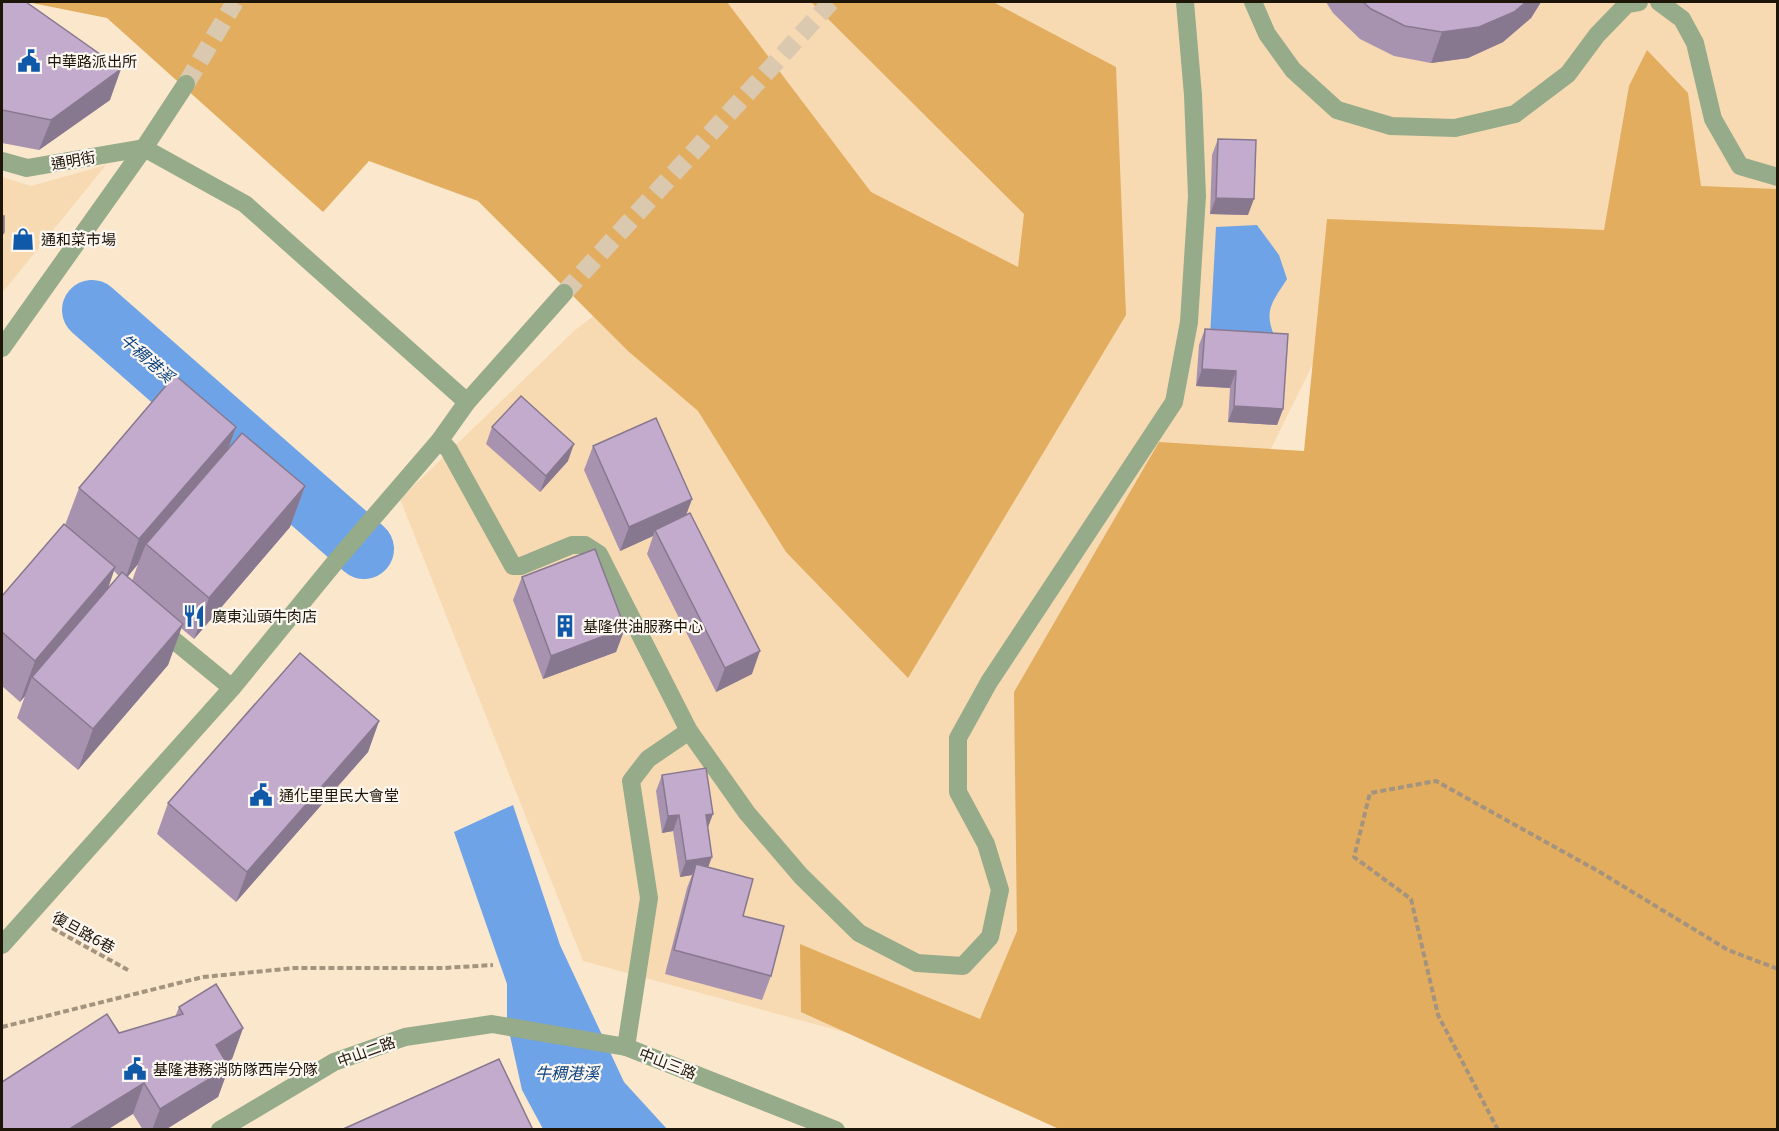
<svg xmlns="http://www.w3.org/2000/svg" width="1779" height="1131" font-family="'Noto Sans','Noto Sans TC',sans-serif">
  <rect width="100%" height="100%" fill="#fbe7cc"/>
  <g fill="#f8dab2">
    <path d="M568 2H1777V224L1364 261 965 1065 583 961 400 499 575 330 717 222Z"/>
    <path d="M106 165 2 293V177L31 186Z"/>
  </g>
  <g fill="#e2ad5e">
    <path d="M27 2H727L871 192 1018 267 1024 214 811 2H993L1116 67 1126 315 908 678 786 552 698 411 628 351 478 201 369 161 323 212 107 18Z"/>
    <path d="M1647 50 1688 93 1701 186 1777 189V1129H1059L801 1012 800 944 980 1019 1017 931 1014 692 1159 442 1304 451 1327 219 1604 230 1629 86Z"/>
  </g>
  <g fill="#6ea3e7">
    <path d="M1257 225 1279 255 1287 279C1271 304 1263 311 1276 340L1210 337 1216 227Z"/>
    <path d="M513 805 560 945 624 1082 667 1129H543L522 1090 507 1022V984L454 832Z"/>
  </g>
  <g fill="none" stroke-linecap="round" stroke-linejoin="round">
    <path stroke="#6ea3e7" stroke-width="60" d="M92 310 364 549"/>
    <g stroke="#dac8af" stroke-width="18" stroke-dasharray="18 9" stroke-linecap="butt">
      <path d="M186 84 235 2"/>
      <path d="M564 293 831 2"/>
    </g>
    <g stroke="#a4947f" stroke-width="4" stroke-dasharray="6 3" stroke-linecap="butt">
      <path d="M52 928 128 970"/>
      <path d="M2 1027 203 977 295 968H444L493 965"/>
      <path d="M1498 1130 1438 1015 1411 899 1354 857 1370 793 1436 781 1598 871 1728 950 1778 969"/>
    </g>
    <g stroke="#95ab8a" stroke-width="18">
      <path d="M1253 2 1267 34 1293 70 1337 110 1391 126 1455 128 1515 114 1568 74 1597 35 1627 4 1639 2"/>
      <path d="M1659 2 1682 19 1695 43 1713 119 1740 166 1778 177"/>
      <path d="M144 148 245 204 467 402"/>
      <path d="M2 161 27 168 144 148"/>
      <path d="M2 348 144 148 186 84"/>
      <path d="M440 440 449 450 513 566H521L572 545H585L599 554 689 731 747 813 801 876 859 933 917 963 963 966 990 937 1000 890 986 844 958 792V738L989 682 1174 402 1189 322 1197 196 1193 95 1185 2"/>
      <path d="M159 628 232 688"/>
      <path d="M2 945 232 688 336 561 440 440 467 402 564 293"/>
      <path d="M626 1047 649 898 631 781 648 759 689 731"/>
      <path d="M220 1130 334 1062 405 1037 492 1024 626 1047 836 1130"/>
    </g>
  </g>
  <g fill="#a793af" fill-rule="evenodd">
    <path d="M2 2 110 100 39 150 2 143Z"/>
    <path d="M1326 2H1541L1531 18 1503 42 1468 58 1431 63 1394 56 1360 39 1333 13Z"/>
    <path d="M1218 139 1248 215 1210 214 1212 155Z"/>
    <path d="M1205 329 1283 409 1277 425 1228 422 1230 388 1196 386 1199 345Z"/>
    <path d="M236 427 228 449 305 486 290 527 194 639 181 628 168 665 78 770 17 718 25 696 20 702 2 686V596L65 525 79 488ZM138 564 132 581 127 577ZM114 571 119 576 108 589Z"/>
    <path d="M492 427 568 461 540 492 486 444Z"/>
    <path d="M593 446 692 499 686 515 752 674 716 692 647 554 653 536 620 551 584 470Z"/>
    <path d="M522 577 625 628 616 652 543 679 513 600Z"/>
    <path d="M379 721 368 752 236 902 157 834 168 803Z"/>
    <path d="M662 775 708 828V867L743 916 771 976 762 1000 665 974 687 888 692 875 680 877 673 831 662 833 656 791Z"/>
    <path d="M179 1007 243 1028 232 1059 226 1062 229 1067 218 1097 165 1130H143L133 1114 119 1033 175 1017Z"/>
  </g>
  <g fill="#88788f">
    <path d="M1526 2H1541L1531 18 1503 42 1468 58 1431 63 1442 32Z"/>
    <path d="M121 69 110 100 39 150 51 120Z"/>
    <path d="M1216 198 1254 199 1248 215 1210 214Z"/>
    <path d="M1202 369 1236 371 1230 388 1196 386Z"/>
    <path d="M1234 406 1283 409 1277 425 1228 422Z"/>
    <path d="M236 427 221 468 146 544 138 564 125 580 139 539Z"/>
    <path d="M574 444 568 461 540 492 546 476Z"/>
    <path d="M305 486 290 527 194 639 209 598Z"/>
    <path d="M692 499 683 523 655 530 653 536 620 551 629 527Z"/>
    <path d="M115 567 101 608 32 677 25 696 20 702 35 661Z"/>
    <path d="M183 624 168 665 78 770 93 729Z"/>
    <path d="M625 628 616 652 543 679 551 656Z"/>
    <path d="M760 651 752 674 716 692 725 668Z"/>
    <path d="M379 721 368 752 236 902 247 872Z"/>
    <path d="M713 814 707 830 706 815Z"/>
    <path d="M679 815 673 831 662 833 668 816Z"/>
    <path d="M712 857 706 873 696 864 692 875 680 877 686 861Z"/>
    <path d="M243 1028 232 1059 204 1075 216 1045Z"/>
    <path d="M229 1067 218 1097 165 1130H152L160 1109Z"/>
    <path d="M144 1083 133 1114 107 1130H68Z"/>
  </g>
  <g fill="#c2abcc" stroke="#88788f" stroke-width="1.5">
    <path d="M2 2H26L121 69 51 120 2 110Z"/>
    <path d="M1363 2H1526L1514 12 1479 27 1442 32 1405 26 1371 9Z"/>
    <path d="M1218 139 1256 140 1254 199 1216 198Z"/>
    <path d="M2 216H4V232L2 235Z"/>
    <path d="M1205 329 1288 334 1283 409 1234 406 1236 371 1202 369Z"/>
    <path d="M175 375 236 427 139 539 79 488Z"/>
    <path d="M521 396 574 444 546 476 492 427Z"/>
    <path d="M656 418 692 499 629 527 593 446Z"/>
    <path d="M242 433 305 486 209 598 146 544Z"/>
    <path d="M690 513 760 651 725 668 655 530Z"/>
    <path d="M64 524 115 567 35 661 2 632V596Z"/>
    <path d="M595 549 625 628 551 656 522 577Z"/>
    <path d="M122 572 183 624 93 729 32 677Z"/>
    <path d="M300 653 379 721 247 872 168 803Z"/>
    <path d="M706 768 713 814 706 815 712 857 686 861 679 815 668 816 662 775Z"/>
    <path d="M696 864 753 879 743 916 784 926 771 976 674 950Z"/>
    <path d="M216 984 243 1028 216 1045 229 1067 160 1109 144 1083 68 1130H2V1082L107 1014 119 1033 183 1014 179 1007Z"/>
    <path d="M499 1059 533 1130H341Z"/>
  </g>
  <defs>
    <g id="civic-bare" transform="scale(1.8)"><path d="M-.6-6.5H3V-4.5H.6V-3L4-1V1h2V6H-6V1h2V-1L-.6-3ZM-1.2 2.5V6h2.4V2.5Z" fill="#1058a8" stroke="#fcf7f0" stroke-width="2.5" paint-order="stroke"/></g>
    <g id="shop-bare" transform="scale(1.8)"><path d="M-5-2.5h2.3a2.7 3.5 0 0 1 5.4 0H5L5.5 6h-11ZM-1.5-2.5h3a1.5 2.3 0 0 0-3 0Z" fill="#1058a8" stroke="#fcf7f0" stroke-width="2.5" paint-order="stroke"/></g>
    <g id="restaurant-bare" transform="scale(1.8)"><path d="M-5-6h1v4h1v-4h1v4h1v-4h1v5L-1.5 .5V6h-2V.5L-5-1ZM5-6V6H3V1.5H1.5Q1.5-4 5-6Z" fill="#1058a8" stroke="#fcf7f0" stroke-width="2.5" paint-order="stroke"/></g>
    <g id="building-bare" transform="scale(1.8)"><path d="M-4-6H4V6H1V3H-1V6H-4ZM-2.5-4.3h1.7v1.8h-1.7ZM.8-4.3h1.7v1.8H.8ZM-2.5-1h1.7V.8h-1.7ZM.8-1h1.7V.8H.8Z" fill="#1058a8" stroke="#fcf7f0" stroke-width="2.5" paint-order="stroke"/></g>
  </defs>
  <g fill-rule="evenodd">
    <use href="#civic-bare" x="29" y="61"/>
    <use href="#shop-bare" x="23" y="239"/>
    <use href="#restaurant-bare" x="194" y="616"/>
    <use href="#building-bare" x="565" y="626"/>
    <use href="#civic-bare" x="261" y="795"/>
    <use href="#civic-bare" x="135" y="1069"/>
  </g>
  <g text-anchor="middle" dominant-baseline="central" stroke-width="4.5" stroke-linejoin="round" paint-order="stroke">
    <g font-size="15" fill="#1e1509" stroke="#fcf7f0" text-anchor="start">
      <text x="47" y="61">中華路派出所</text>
      <text x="41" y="239">通和菜市場</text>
      <text x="212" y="616">廣東汕頭牛肉店</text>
      <text x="583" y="626">基隆供油服務中心</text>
      <text x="279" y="795">通化里里民大會堂</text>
      <text x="153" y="1069">基隆港務消防隊西岸分隊</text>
    </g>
    <g font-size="15" fill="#1e1509" stroke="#fcf7f0">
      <text transform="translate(73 160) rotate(-10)">通明街</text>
      <text transform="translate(84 932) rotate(29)">復旦路6巷</text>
      <text transform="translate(366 1051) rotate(-20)">中山二路</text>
      <text transform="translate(668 1063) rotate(21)">中山三路</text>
    </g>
    <g font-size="16" font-style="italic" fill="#0c427f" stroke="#fcf7f0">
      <text transform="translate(147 358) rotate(41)">牛稠港溪</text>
      <text x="567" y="1073">牛稠港溪</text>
    </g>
  </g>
  <rect width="1779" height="1131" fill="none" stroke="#1e1509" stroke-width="6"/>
</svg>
